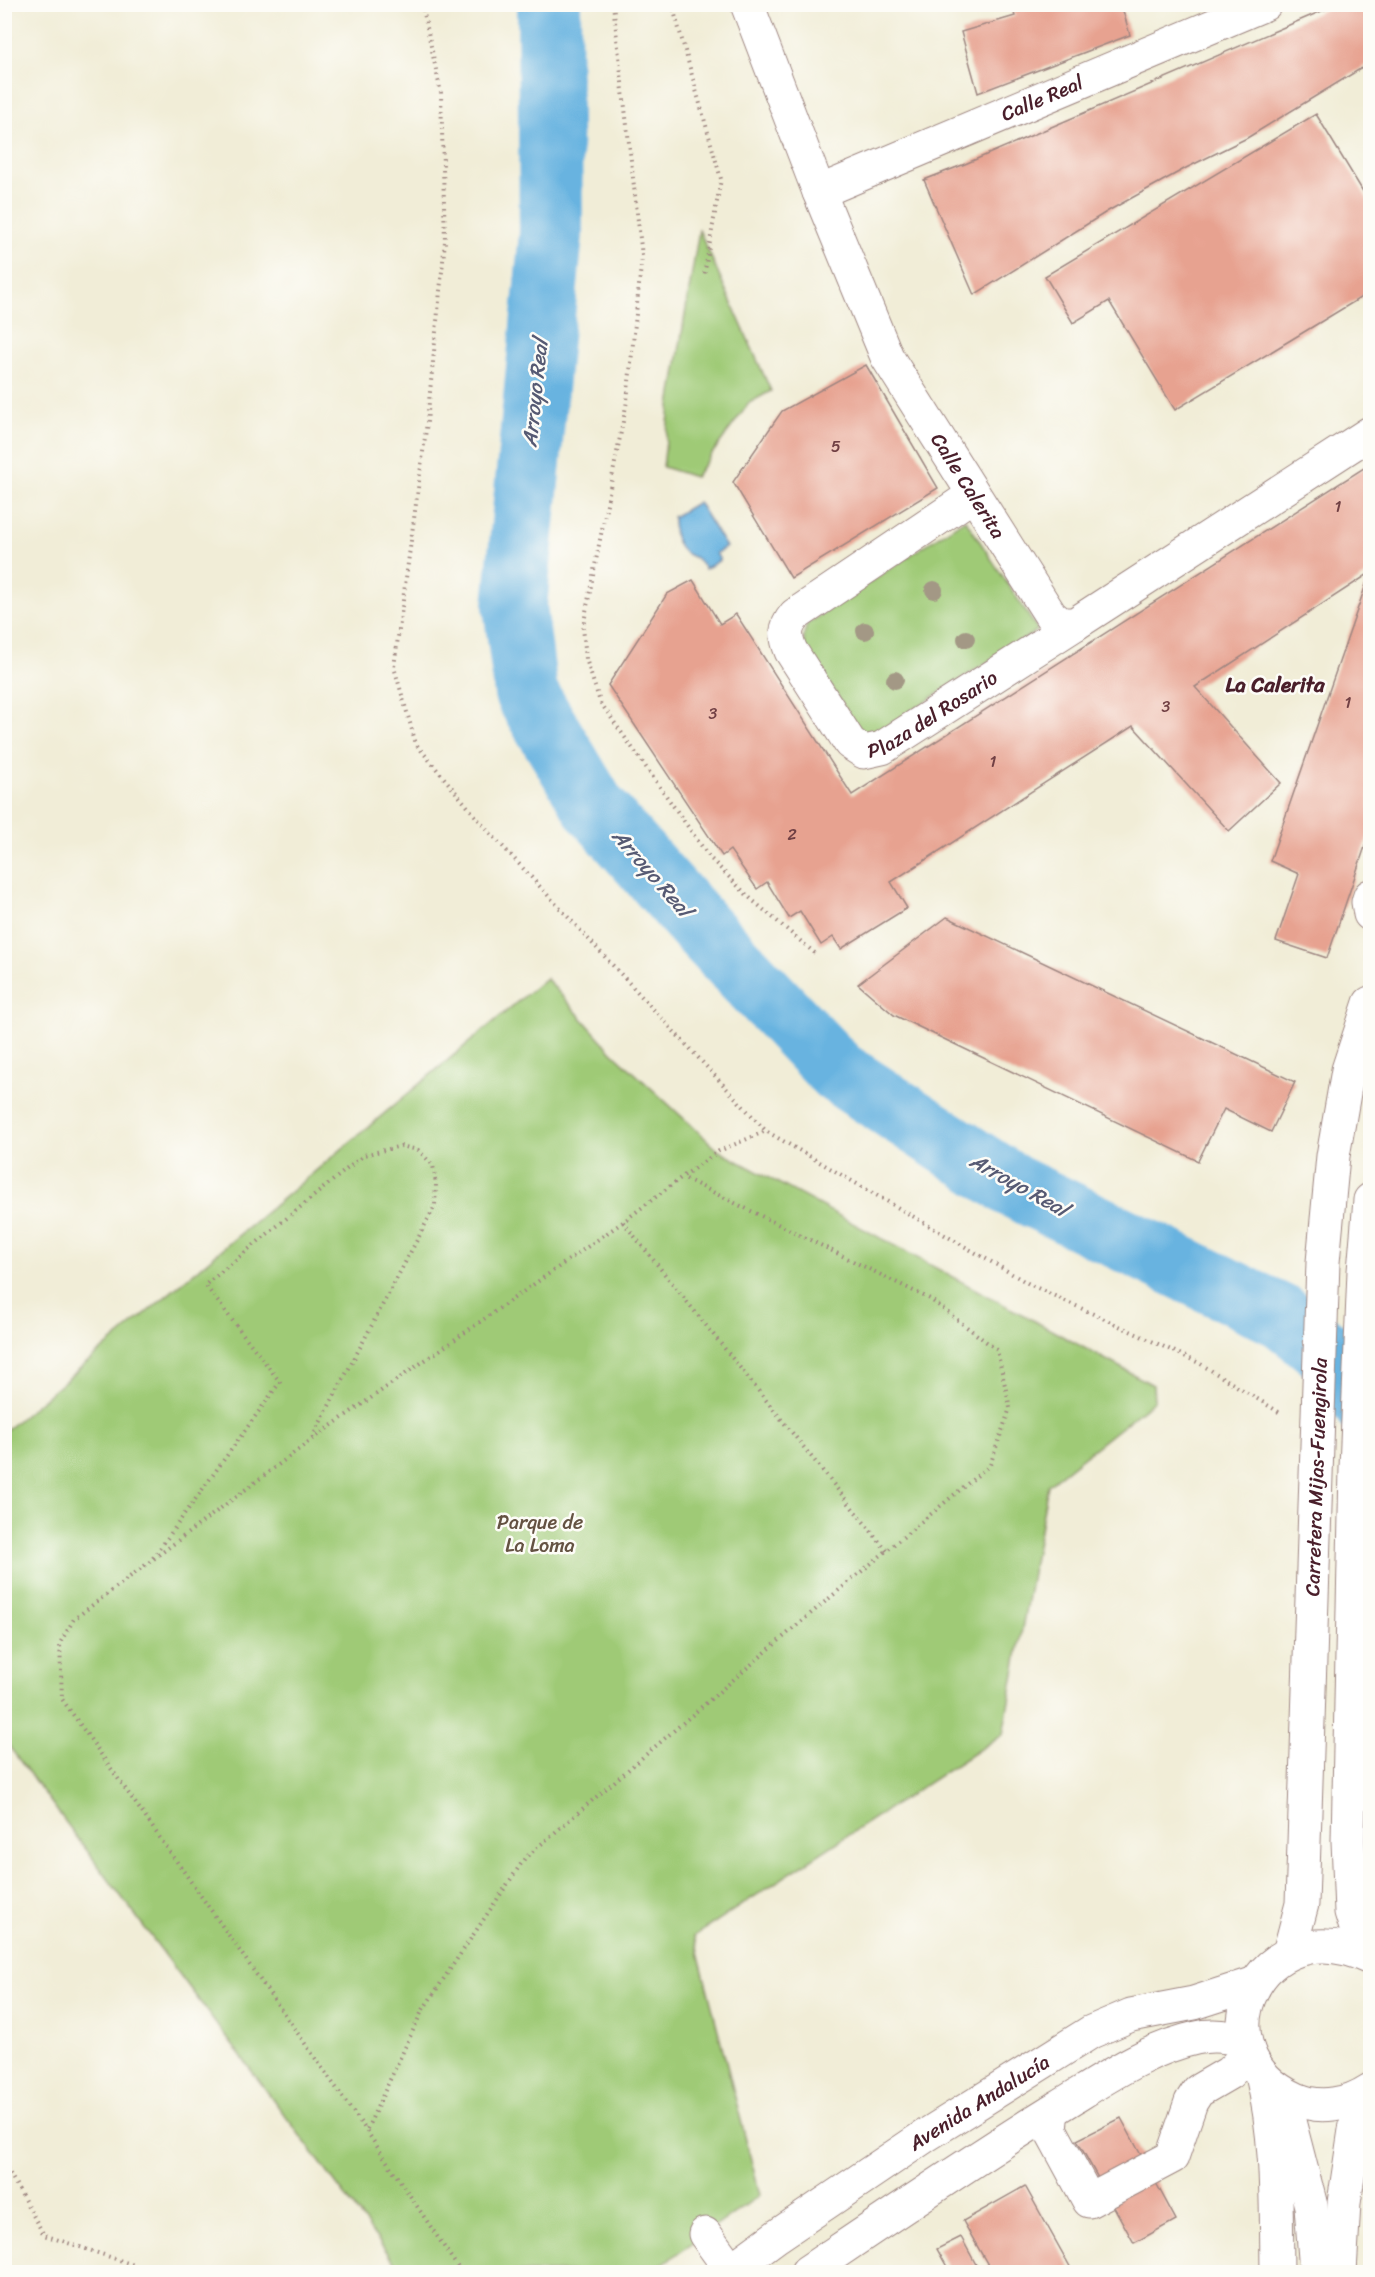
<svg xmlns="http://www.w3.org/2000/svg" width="1375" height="2277" font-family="Sriracha,sans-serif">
  <rect width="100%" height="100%" fill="#fdfcf7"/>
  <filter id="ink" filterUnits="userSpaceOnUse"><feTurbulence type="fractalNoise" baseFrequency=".0167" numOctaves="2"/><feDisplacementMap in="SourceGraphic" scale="12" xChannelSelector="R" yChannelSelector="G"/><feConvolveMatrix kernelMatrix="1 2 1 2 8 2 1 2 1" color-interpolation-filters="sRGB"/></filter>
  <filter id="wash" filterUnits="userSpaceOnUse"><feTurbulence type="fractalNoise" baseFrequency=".008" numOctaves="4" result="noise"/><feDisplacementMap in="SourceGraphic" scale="24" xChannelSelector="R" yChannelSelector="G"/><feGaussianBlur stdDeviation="1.35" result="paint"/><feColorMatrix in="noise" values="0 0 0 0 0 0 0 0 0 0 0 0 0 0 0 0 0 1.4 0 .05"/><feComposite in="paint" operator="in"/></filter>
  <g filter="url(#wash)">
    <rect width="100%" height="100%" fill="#f1edd7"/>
    <g fill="#9fca76" stroke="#747450" stroke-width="1.5">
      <path d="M699 230 771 391 749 403 695 477 663 467 670 406Z"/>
      <path d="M965 519 1038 630 875 734 860 731 804 645V634L807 624Z"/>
      <path d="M546 978 612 1052 719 1151 1153 1385 1154 1401 1048 1485 1003 1734 694 1936 760 2195 651 2272H402L5 1741V1431Z"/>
    </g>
    <path fill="#67b3e0" stroke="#586986" stroke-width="1.5" d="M698 502 726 547 716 553 720 560 705 569C695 553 693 560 682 550 674 542 673 527 673 517Z"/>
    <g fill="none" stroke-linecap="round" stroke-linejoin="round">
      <path stroke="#67b3e0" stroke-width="64" d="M549 4 551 234 515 606 526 693 594 807 702 929 838 1072 1013 1186 1283 1317 1329 1354 1370 1411"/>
    </g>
    <g id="blocks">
      <g fill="#e7a290">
        <path d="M1011 4H1121L1130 35 978 93 961 32 1015 16Z"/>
        <path d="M1338 4H1370V63L1247 138 1186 168 1108 211 974 295 924 180 965 164Z"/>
        <path d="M1316 114 1370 203V292L1175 410 1109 301 1073 323 1045 276Z"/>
        <path d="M866 365 938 488 791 578 733 482 782 411Z"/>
        <path d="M1370 464V573L1195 687 1281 783 1229 831 1133 726 891 882 907 908 841 949 833 937 821 945 800 911 789 918 767 882 757 889 730 850 722 856 608 685 667 594 693 580 720 624 736 614 852 795Z"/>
        <path d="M1370 573V832L1327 958 1276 941 1299 874 1270 861Z"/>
        <path d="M947 917 1295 1082 1271 1132 1224 1109 1198 1161 894 1015 858 984Z"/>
        <path d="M1121 2118 1176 2220 1134 2243 1077 2140Z"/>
        <path d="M1025 2186 1073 2272H992L963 2221Z"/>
        <path d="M961 2237 980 2272H950L937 2249Z"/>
      </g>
    </g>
  </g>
  <g filter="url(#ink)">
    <use href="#blocks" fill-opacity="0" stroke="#9e8681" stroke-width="1.5"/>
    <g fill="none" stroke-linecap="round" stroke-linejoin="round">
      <g stroke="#9e8681" stroke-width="35">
        <g id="minor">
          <path id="s1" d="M747 4 819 192 887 357 1051 616 1061 624H1075L1370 433"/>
          <path id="s2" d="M819 192 1265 4"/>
          <path id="s3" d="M973 495 795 615C784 628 785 637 791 651L850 743 864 752 882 748 1075 624"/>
          <path d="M1370 896 1368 902 1370 914"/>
          <path d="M1370 1200 1364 1271 1356 1468 1348 1841 1351 1912 1358 1934 1370 1955"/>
          <path id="s4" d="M1289 1953 1302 1904 1323 1262 1333 1156 1348 1070 1370 1003"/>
          <path d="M1370 1958C1260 1903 1191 2052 1296 2099 1320 2110 1349 2104 1370 2090"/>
          <path d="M1262 2075C1278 2139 1276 2207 1277 2272"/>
          <path d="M1284 2102 1311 2206 1316 2272"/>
          <path d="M1052 2111 1050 2129 1089 2201 1172 2157 1191 2102 1198 2091 1229 2073 1245 2057 1248 2050"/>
          <path d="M705 2234 731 2270"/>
          <path id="s5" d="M728 2272 777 2236 925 2136 1091 2032 1131 2015 1194 2003 1256 1983"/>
          <path d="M807 2272C890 2216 972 2160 1058 2107 1101 2081 1146 2049 1196 2038 1213 2034 1229 2037 1245 2040"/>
          <path d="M1340 2272 1344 2203 1360 2097"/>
        </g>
      </g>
      <g stroke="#9e8681" stroke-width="4" stroke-dasharray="1.5 4.5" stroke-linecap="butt">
        <path d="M422 4 441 93 445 241 427 422 394 667 416 744 482 824 766 1131 1031 1285 1199 1363 1282 1414"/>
        <path d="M613 4 642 256 627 401 583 627 586 659 600 702 710 858 751 899 817 955"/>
        <path d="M672 4 721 179 704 276"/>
        <path d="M623 1222 887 1551"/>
        <path d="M153 1558 280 1382 205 1285 364 1155 401 1146 418 1150 433 1165 436 1184 435 1206 312 1438"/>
        <path d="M367 2129 422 2011 525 1858 809 1615 990 1465 1010 1408 997 1350 930 1299 682 1177"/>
        <path d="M4 2163 44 2235 155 2272"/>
        <path d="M461 2272 366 2130 62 1699 60 1643 74 1619 315 1437 623 1222 682 1177 719 1151 766 1131"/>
      </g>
      <use href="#minor" stroke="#fff" stroke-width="33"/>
    </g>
    <g fill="#a39885">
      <circle cx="934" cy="590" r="9"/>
      <circle cx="865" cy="631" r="9"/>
      <circle cx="966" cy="639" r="9"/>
      <circle cx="895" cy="680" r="9"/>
    </g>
  </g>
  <g text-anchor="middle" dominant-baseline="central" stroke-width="5" stroke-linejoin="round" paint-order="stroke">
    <g font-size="16" fill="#714044">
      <text x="836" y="446">5</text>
      <text x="1338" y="506">1</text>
      <text x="1348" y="702">1</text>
      <text x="1166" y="706">3</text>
      <text x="713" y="713">3</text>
      <text x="993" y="761">1</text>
      <text x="792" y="834">2</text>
    </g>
    <g font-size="20" fill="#4a1f2b" stroke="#fdfcf7">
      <text stroke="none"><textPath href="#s2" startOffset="242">Calle Real</textPath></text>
      <text stroke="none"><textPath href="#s1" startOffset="532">Calle Calerita</textPath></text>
      <text stroke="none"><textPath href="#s3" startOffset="458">Plaza del Rosario</textPath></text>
      <text stroke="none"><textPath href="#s4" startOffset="478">Carretera Mijas-Fuengirola</textPath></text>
      <text stroke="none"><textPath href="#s5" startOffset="303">Avenida Andalucía</textPath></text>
    </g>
    <g font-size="20" fill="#645242" stroke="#fdfcf7">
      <text x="540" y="1522">Parque de<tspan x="540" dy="23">La Loma</tspan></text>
    </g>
    <g font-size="21" font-style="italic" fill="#565a73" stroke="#fdfcf7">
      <text transform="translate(535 393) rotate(-84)">Arroyo Real</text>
      <text transform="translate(652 873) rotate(49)">Arroyo Real</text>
      <text transform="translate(1019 1185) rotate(29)">Arroyo Real</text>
    </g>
    <g font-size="21" font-weight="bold" fill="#4a1f2b" stroke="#fdfcf7">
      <text x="1275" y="685">La Calerita</text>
    </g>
  </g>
  <rect width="1375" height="2277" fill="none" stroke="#fdfcf7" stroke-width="24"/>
</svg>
